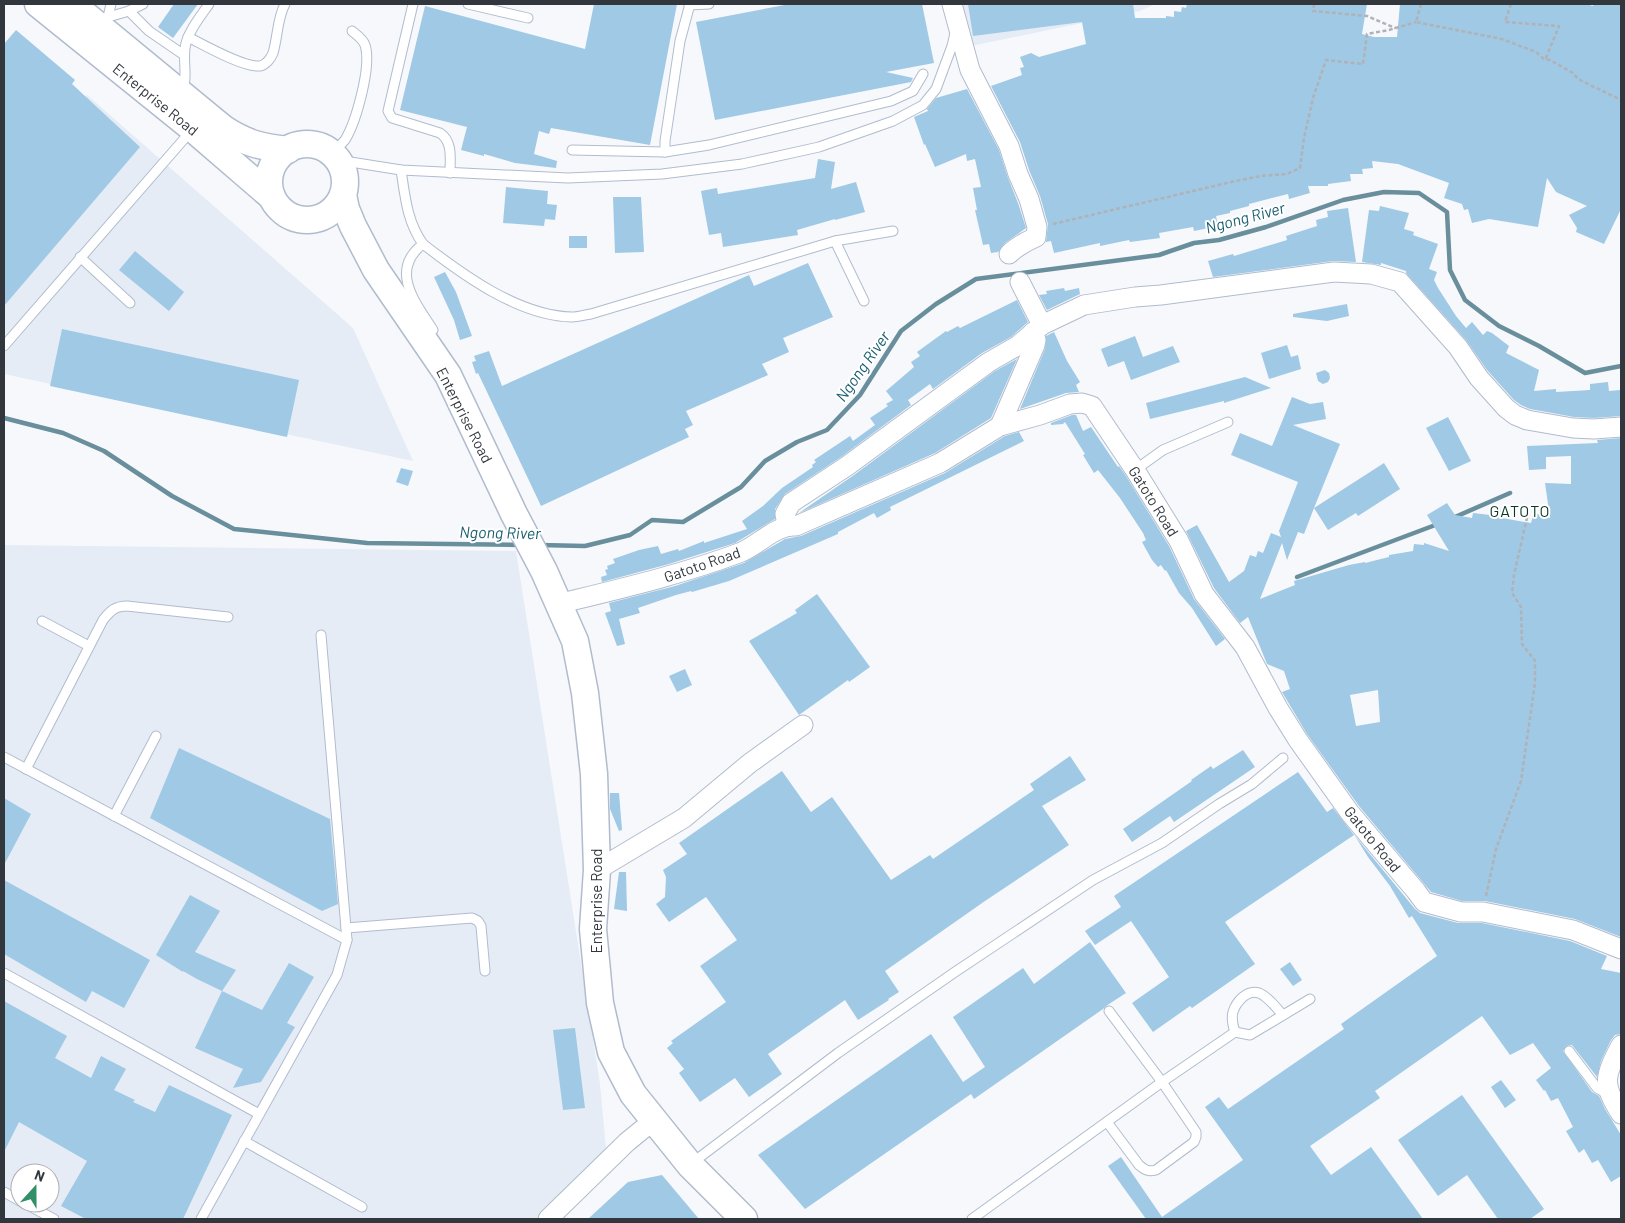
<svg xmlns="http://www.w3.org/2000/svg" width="1625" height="1223" font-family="Barlow,sans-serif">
  <rect width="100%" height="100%" fill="#f6f8fc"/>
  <g fill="#e5ecf6" fill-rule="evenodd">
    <path d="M960 4H1155L1140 11 966 47Z"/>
    <path d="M87 95 353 328 413 461 4 374V189Z"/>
    <path d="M4 545 516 551 600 1084 608 1171 560 1219H4ZM20 1173H50V1203H20Z"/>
  </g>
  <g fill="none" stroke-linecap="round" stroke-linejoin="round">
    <g stroke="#698e9c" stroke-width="4.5">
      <path d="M4 418 63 433 104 451 172 496 234 529 367 543 521 545"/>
      <path d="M1455 517 1510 493"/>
      <path d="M539 545 585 546 630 535 652 520 683 522 741 487 765 461 797 442 827 430 860 395 901 331 936 304 976 279 1159 255 1194 243 1219 240 1266 227 1343 200 1384 192 1419 193 1447 212 1450 270 1465 300 1499 326 1539 346 1585 373 1621 366"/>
      <path d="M1297 577 1438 524"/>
    </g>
  </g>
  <g fill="#9fc9e5" fill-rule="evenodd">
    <path d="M174 4H198L173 38 158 27Z"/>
    <path d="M594 4H677L650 145 551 128 549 134 539 131 534 154 557 161 556 168 515 163 484 154V156L461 150 467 127 400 110 425 6 585 49Z"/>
    <path d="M790 4H922L934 63 886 72 913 78 911 82 715 120 696 22Z"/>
    <path d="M968 4H1133L1135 18H1166V16L1174 17V11L1181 12 1182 7 1186 8 1187 4H1367L1362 34 1374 37H1397L1400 4H1586L1593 6 1594 4H1621V209L1604 244 1576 232 1577 228 1569 215 1587 206 1556 192 1547 178 1538 227 1489 219 1472 223 1468 209 1464 210 1462 204 1444 198 1449 183 1398 164 1372 161 1373 168 1362 169 1363 174H1350L1351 181 1328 184V186H1308L1310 193 1289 199 1288 194 1249 204V206L1230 211V213L1216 216 1218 226 1194 231 1193 227 1159 233 1160 238 1130 242 1129 240 1100 246V243L1054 253 1051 241 1046 242 1048 224 1040 196 1029 170 1020 142 989 82 991 86 1022 75 1020 68 1024 67 1020 57 1031 53 1039 57 1086 44 1082 22 973 36Z"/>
    <path d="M16 30 75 80 72 84 140 147 4 306V44Z"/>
    <path d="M967 89 999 150 1008 178 1018 203 1026 228 1005 243 998 252 991 253 989 244 983 245 975 210H977L973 188 981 187 975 159 967 161 966 154 935 167 925 144 924 145 914 117 928 111 927 109 936 98Z"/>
    <path d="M818 159 835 162 831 189 856 182 865 212 835 220V219L797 230 798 235 723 247 721 233 709 235 701 191 717 188 718 194 815 178Z"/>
    <path d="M506 187 548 191 547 204 557 205 555 220 545 219 544 226 503 223Z"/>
    <path d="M613 197H641L644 252 615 253Z"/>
    <path d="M1380 206 1409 213 1404 229 1414 232 1413 235 1438 244 1429 269 1437 272 1434 280 1438 288 1456 316 1466 328 1472 322 1483 335 1487 331 1492 333 1509 346 1506 353 1539 370 1534 391 1556 389V392L1590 390V384L1608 382 1609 391 1620 390 1621 416 1594 418 1574 417 1530 409 1521 405 1514 400 1487 370 1466 340 1406 273V271L1381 263V265L1362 262 1369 210 1379 211Z"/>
    <path d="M1348 208 1356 262 1333 261 1213 277 1208 261 1233 254 1234 256 1287 240 1286 236 1317 226 1316 220 1328 217 1327 211Z"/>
    <rect x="569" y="236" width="18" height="12"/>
    <path d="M135 251 184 292 169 311 119 270Z"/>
    <path d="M808 263 833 317 783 338 789 352 762 364 768 375 686 411 693 425 685 429 689 437 541 506 478 373 476 374 472 362 476 361 474 356 489 351 502 386 749 275 754 286Z"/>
    <path d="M445 272 456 292 472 336 460 340 454 320 434 277Z"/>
    <path d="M1064 288 1065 291 1079 288 1080 294 1047 310 1039 295 1047 294 1046 291Z"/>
    <path d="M1017 300 1028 322 1011 337 982 353 933 389 930 384 908 400 911 405 841 457 785 494 775 509V519L735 543 669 564 602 582 601 577 607 575 605 570 608 569 607 566 615 563 613 559 639 550 658 546 661 554 678 549 679 551 704 541V543L747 529 742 521 763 506 782 488 813 467 812 465 816 462 814 460 850 436 853 441 875 425 870 418 888 406 886 404 893 400 886 391 914 367 911 362 920 356 917 352 946 331 947 332 958 326 960 328Z"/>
    <path d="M1347 304 1349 316 1327 321 1293 317V314Z"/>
    <path d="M62 329 299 380 287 437 50 386Z"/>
    <path d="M1054 332 1067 361 1080 382 1076 385 1079 392 1066 393 1020 409 1045 349 1046 336Z"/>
    <path d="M1135 336 1143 357 1173 346 1180 362 1131 380 1124 361 1108 367 1101 349Z"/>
    <path d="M1287 345 1291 357 1298 355 1301 369 1269 379 1261 353Z"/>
    <path d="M1017 359 991 418 935 453 799 513 854 475 995 371Z"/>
    <path d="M1325 370 1329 373 1330 378 1328 382 1323 384 1318 381 1316 373Z"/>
    <path d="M1245 377 1271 388 1224 403V401L1150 419 1146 403Z"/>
    <path d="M1292 397 1310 404 1323 402 1326 419 1293 425 1340 444 1314 508 1384 463 1400 489 1358 516 1356 513 1328 530 1314 508 1304 534 1298 532 1287 560 1282 543 1260 599 1295 585 1294 581 1349 565 1365 562V563L1389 557V555L1413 551 1414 544 1424 545V543L1449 551 1427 515 1447 503 1455 515 1472 518 1473 513 1490 515 1491 509 1503 511 1502 518 1531 523 1534 513 1550 518 1545 483 1571 484V456L1546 457V469L1529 470 1527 446 1598 443 1597 440 1621 438V937L1575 919 1485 901H1462L1431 892 1359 806 1307 734 1282 692 1290 689 1284 671 1267 664 1248 617 1240 623 1214 588 1186 531 1197 525 1229 582 1244 571 1250 555 1256 557 1258 551 1263 553 1271 533 1281 537 1279 531 1298 482 1231 455 1240 433 1272 446ZM1378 690 1380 722 1356 726 1350 695Z"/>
    <path d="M1072 415H1076L1083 431 1091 427 1118 467 1119 466 1126 476 1169 546 1194 599 1225 639 1216 646 1192 608 1179 593 1166 570 1165 571 1161 565 1158 567 1152 560 1142 542 1146 540 1143 533 1120 498 1098 470 1094 473 1083 455 1085 454 1065 422 1063 424 1051 425V423Z"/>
    <path d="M1448 417 1471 461 1449 471 1426 428Z"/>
    <path d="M1019 432 1024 441 890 507 891 510 877 518 874 513 838 532V534L729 581 692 592 691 591 676 595 638 608 640 613 619 619 625 644 617 646 605 613 611 611 609 603 675 586 744 563 785 539 801 536 945 473 1005 436Z"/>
    <path d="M401 468 413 471 408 486 396 482Z"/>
    <path d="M817 594 870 667 849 682 848 680 799 715 749 641 797 613 795 610Z"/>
    <path d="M685 669 692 685 677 692 669 676Z"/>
    <path d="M179 748 330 819 338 904 322 911 150 818Z"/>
    <path d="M1243 750 1255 767 1174 822 1170 816 1132 842 1123 829 1192 781 1191 780 1211 766 1213 769Z"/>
    <path d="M1070 756 1086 780 1042 806 1069 845 985 901 885 971 899 992 888 999 889 1000 858 1020 845 1000 768 1054 782 1074 749 1097 735 1078 700 1102 679 1073 684 1069 667 1048 673 1043 671 1041 726 1002 700 966 737 940 706 897 669 922 656 904 665 897 666 877 663 870 687 854 679 843 782 771 811 812 832 797 891 880 930 855 933 859 1034 790 1030 784Z"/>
    <path d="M1298 772 1327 812 1333 808 1354 835 1225 922 1255 964 1192 1008 1190 1006 1153 1032 1132 1003 1169 977 1131 921 1095 945 1085 931 1121 907 1114 896Z"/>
    <path d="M610 793H619L622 830 619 831 610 809Z"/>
    <path d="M4 798 31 814 4 865Z"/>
    <path d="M1355 836 1415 909 1420 913 1458 923H1482L1570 941 1607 956 1601 969 1621 973V1034L1615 1035 1611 1040 1601 1061 1597 1077 1572 1045 1566 1046 1563 1051 1592 1092 1599 1096 1605 1109 1621 1135V1176L1611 1182 1598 1160 1592 1163 1584 1149 1579 1153 1566 1131 1573 1127 1558 1098 1551 1101 1545 1090 1544 1091 1536 1080 1551 1068 1533 1043 1510 1055 1482 1016 1375 1091 1380 1098 1310 1146 1331 1175 1371 1147 1423 1219H1146L1108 1166 1121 1157 1162 1217 1243 1160 1205 1107 1219 1097 1228 1109 1344 1029 1341 1024 1437 956 1412 916 1409 918 1390 886 1368 857Z"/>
    <path d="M619 872H626L627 911 614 909Z"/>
    <path d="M4 880 150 960 124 1008 92 991 86 1002 4 954Z"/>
    <path d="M190 895 220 911 195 952 236 970 222 991 197 979 183 971V972L156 955Z"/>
    <path d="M1090 942 1126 993 1106 1006 1103 1009 974 1099 971 1094 805 1209 758 1155 931 1034 963 1082 985 1067 953 1017 1023 968 1034 984Z"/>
    <path d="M1290 962 1302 980 1293 986 1280 969Z"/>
    <path d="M289 963 314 977 287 1023 295 1027 261 1082 233 1088 243 1069 195 1048 222 991 262 1010Z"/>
    <path d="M4 1001 67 1036 55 1058 91 1078 101 1056 126 1069 114 1090 135 1100 133 1102 155 1112 169 1085 232 1115 183 1219H86L61 1206 87 1161 19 1122 4 1152Z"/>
    <path d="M575 1028 585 1108 563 1110 553 1030Z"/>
    <path d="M1501 1080 1516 1100 1505 1108 1491 1087Z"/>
    <path d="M1462 1095 1544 1209 1530 1219H1498L1467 1175 1438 1196 1398 1140Z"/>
    <path d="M662 1175 699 1219H588L628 1182Z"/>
  </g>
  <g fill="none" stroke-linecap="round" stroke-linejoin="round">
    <g stroke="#b0bcce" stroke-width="11">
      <g id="lane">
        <path d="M413 4 388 111 392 118 440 133C453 142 450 158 450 173"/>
        <path d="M468 4 528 18"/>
        <path d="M689 5 709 4"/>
        <path d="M129 11 149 31 184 55"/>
        <path d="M108 17 111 4"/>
        <path d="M98 20 129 11 143 4"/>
        <path d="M188 37C204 45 244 68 260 66 266 65 271 58 273 53 278 36 277 19 285 4"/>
        <path d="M182 92C188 78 183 63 185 48 187 33 200 17 209 4"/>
        <path d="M572 150 665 152 709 145 891 101 913 91 923 74"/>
        <path d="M665 152V141L680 41 690 4"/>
        <path d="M331 153C337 149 341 145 345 140 356 122 372 66 365 45 363 39 357 35 352 31"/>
        <path d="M338 160 401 170 568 178 662 174 742 164 819 147 893 121 923 105 936 89 952 46 955 33"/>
        <path d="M401 170C405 196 407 222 423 244 463 275 519 316 572 317 578 317 584 315 591 314L835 241 893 231"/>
        <path d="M835 241 864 301"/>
        <path d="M423 244C389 270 415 302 433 330"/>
        <path d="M80 257 130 303"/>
        <path d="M4 346 191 131"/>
        <path d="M1135 470 1163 450 1228 422"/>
        <path d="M42 621 89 646"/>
        <path d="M4 757 347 940"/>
        <path d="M26 769 103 620C110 611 115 606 127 606L228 617"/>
        <path d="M114 816 156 736"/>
        <path d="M346 928 472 918 478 921 481 926 485 971"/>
        <path d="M4 973 259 1114"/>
        <path d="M1235 1032C1233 1026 1231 1019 1233 1012 1236 1002 1247 989 1259 993 1269 997 1276 1008 1283 1015"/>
        <path d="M1569 1051 1597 1088 1604 1092 1609 1091"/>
        <path d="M1107 1122 1139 1165C1145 1170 1148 1172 1156 1170L1194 1142 1196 1137V1132L1162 1082 1109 1011"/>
        <path d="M244 1141 362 1207"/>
        <path d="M692 1163 838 1053 955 972 1093 880 1162 843 1219 804 1252 784 1283 758"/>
        <path d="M4 1192 20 1201"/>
        <path d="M24 1203 54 1219"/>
        <path d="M201 1219 337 975 347 940 321 635"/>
        <path d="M972 1219 1162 1082 1235 1032 1250 1035 1310 999"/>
      </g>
    </g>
    <g stroke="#b0bcce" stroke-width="21">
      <g id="street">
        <path d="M952 4 970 70 1009 146 1018 174 1029 199 1037 227 1036 237C1025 242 1016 247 1009 254"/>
        <path d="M1020 282 1042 325"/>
        <path d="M1000 426 1035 345 1036 340 1033 332"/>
        <path d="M787 525 785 514 791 503 847 466 989 362 1017 346 1042 325 1084 305 1135 297 1161 295 1334 272 1371 274 1400 282 1458 347 1479 378 1506 408 1515 415 1527 420 1573 428 1594 429 1621 427"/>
        <path d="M558 604C619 589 680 575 739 553 758 546 776 524 796 526L940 463 1000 426 1040 415 1070 404 1082 403 1092 406 1135 470 1179 541 1204 594 1245 647 1278 708 1298 740 1350 813 1416 891 1424 902 1461 912H1483L1573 930 1621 949"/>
        <path d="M597 870 684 818 750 763 803 725"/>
        <path d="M1621 1045C1605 1076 1601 1083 1621 1114"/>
        <path d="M548 1219 627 1142 654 1120"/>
      </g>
    </g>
    <g stroke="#b0bcce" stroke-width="29">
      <g id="secondary">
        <path d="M38 4 193 129 272 197"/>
        <path d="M72 4 224 129C247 144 262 147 288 150"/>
        <circle cx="307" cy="182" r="38"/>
        <path d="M343 195 346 209 353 226 376 270 448 375 514 514 544 571 575 641 585 693 594 774 597 870 593 929 600 1003 611 1052 633 1094 690 1165 744 1219"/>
      </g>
    </g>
    <g stroke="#afb2b7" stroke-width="2.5" stroke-dasharray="4 2.5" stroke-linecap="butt">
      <path d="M1314 4 1313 11 1367 16 1395 28"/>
      <path d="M1421 4 1416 22 1502 39 1536 52 1544 59 1550 60 1573 73 1578 79 1621 100"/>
      <path d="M1511 4 1505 22 1559 26 1546 58H1545"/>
      <path d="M1053 224 1231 182 1260 176 1287 174 1300 168 1304 138 1313 98 1326 60 1363 64 1367 34 1389 30 1416 22"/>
      <path d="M1486 896 1496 849 1521 781 1535 683V661L1522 644 1521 607 1512 593 1514 575 1529 509"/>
    </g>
    <use href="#lane" stroke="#fff" stroke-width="9"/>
    <use href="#street" stroke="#fff" stroke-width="19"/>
    <use href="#secondary" stroke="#fff" stroke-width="26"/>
  </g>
  <g text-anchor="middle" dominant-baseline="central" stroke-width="4" stroke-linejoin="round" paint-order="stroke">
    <g font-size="15" fill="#32373e" stroke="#fff">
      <text transform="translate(156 99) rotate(39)">Enterprise Road</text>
      <text transform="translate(465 415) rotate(63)">Enterprise Road</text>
      <text transform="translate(1154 501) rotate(58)">Gatoto Road</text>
      <text transform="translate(702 564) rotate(-19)">Gatoto Road</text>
      <text transform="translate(1373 839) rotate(51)">Gatoto Road</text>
      <text transform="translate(596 901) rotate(-90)">Enterprise Road</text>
    </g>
    <g font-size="16" font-style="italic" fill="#195e70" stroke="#fff">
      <text transform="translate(1245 217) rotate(-15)">Ngong River</text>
      <text transform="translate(862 366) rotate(-55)">Ngong River</text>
      <text transform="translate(500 532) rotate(1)">Ngong River</text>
    </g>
    <g font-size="16" letter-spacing="1" fill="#093825" stroke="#fff">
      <text x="1520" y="510">GATOTO</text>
    </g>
  </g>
  <rect width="1625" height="1223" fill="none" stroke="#32373e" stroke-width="10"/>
  <g transform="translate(35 1188) rotate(21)"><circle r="24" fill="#ffffff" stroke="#adafb2"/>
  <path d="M0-4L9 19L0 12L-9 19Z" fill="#328f67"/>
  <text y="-8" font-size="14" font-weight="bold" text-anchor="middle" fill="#32373e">N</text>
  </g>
</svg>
